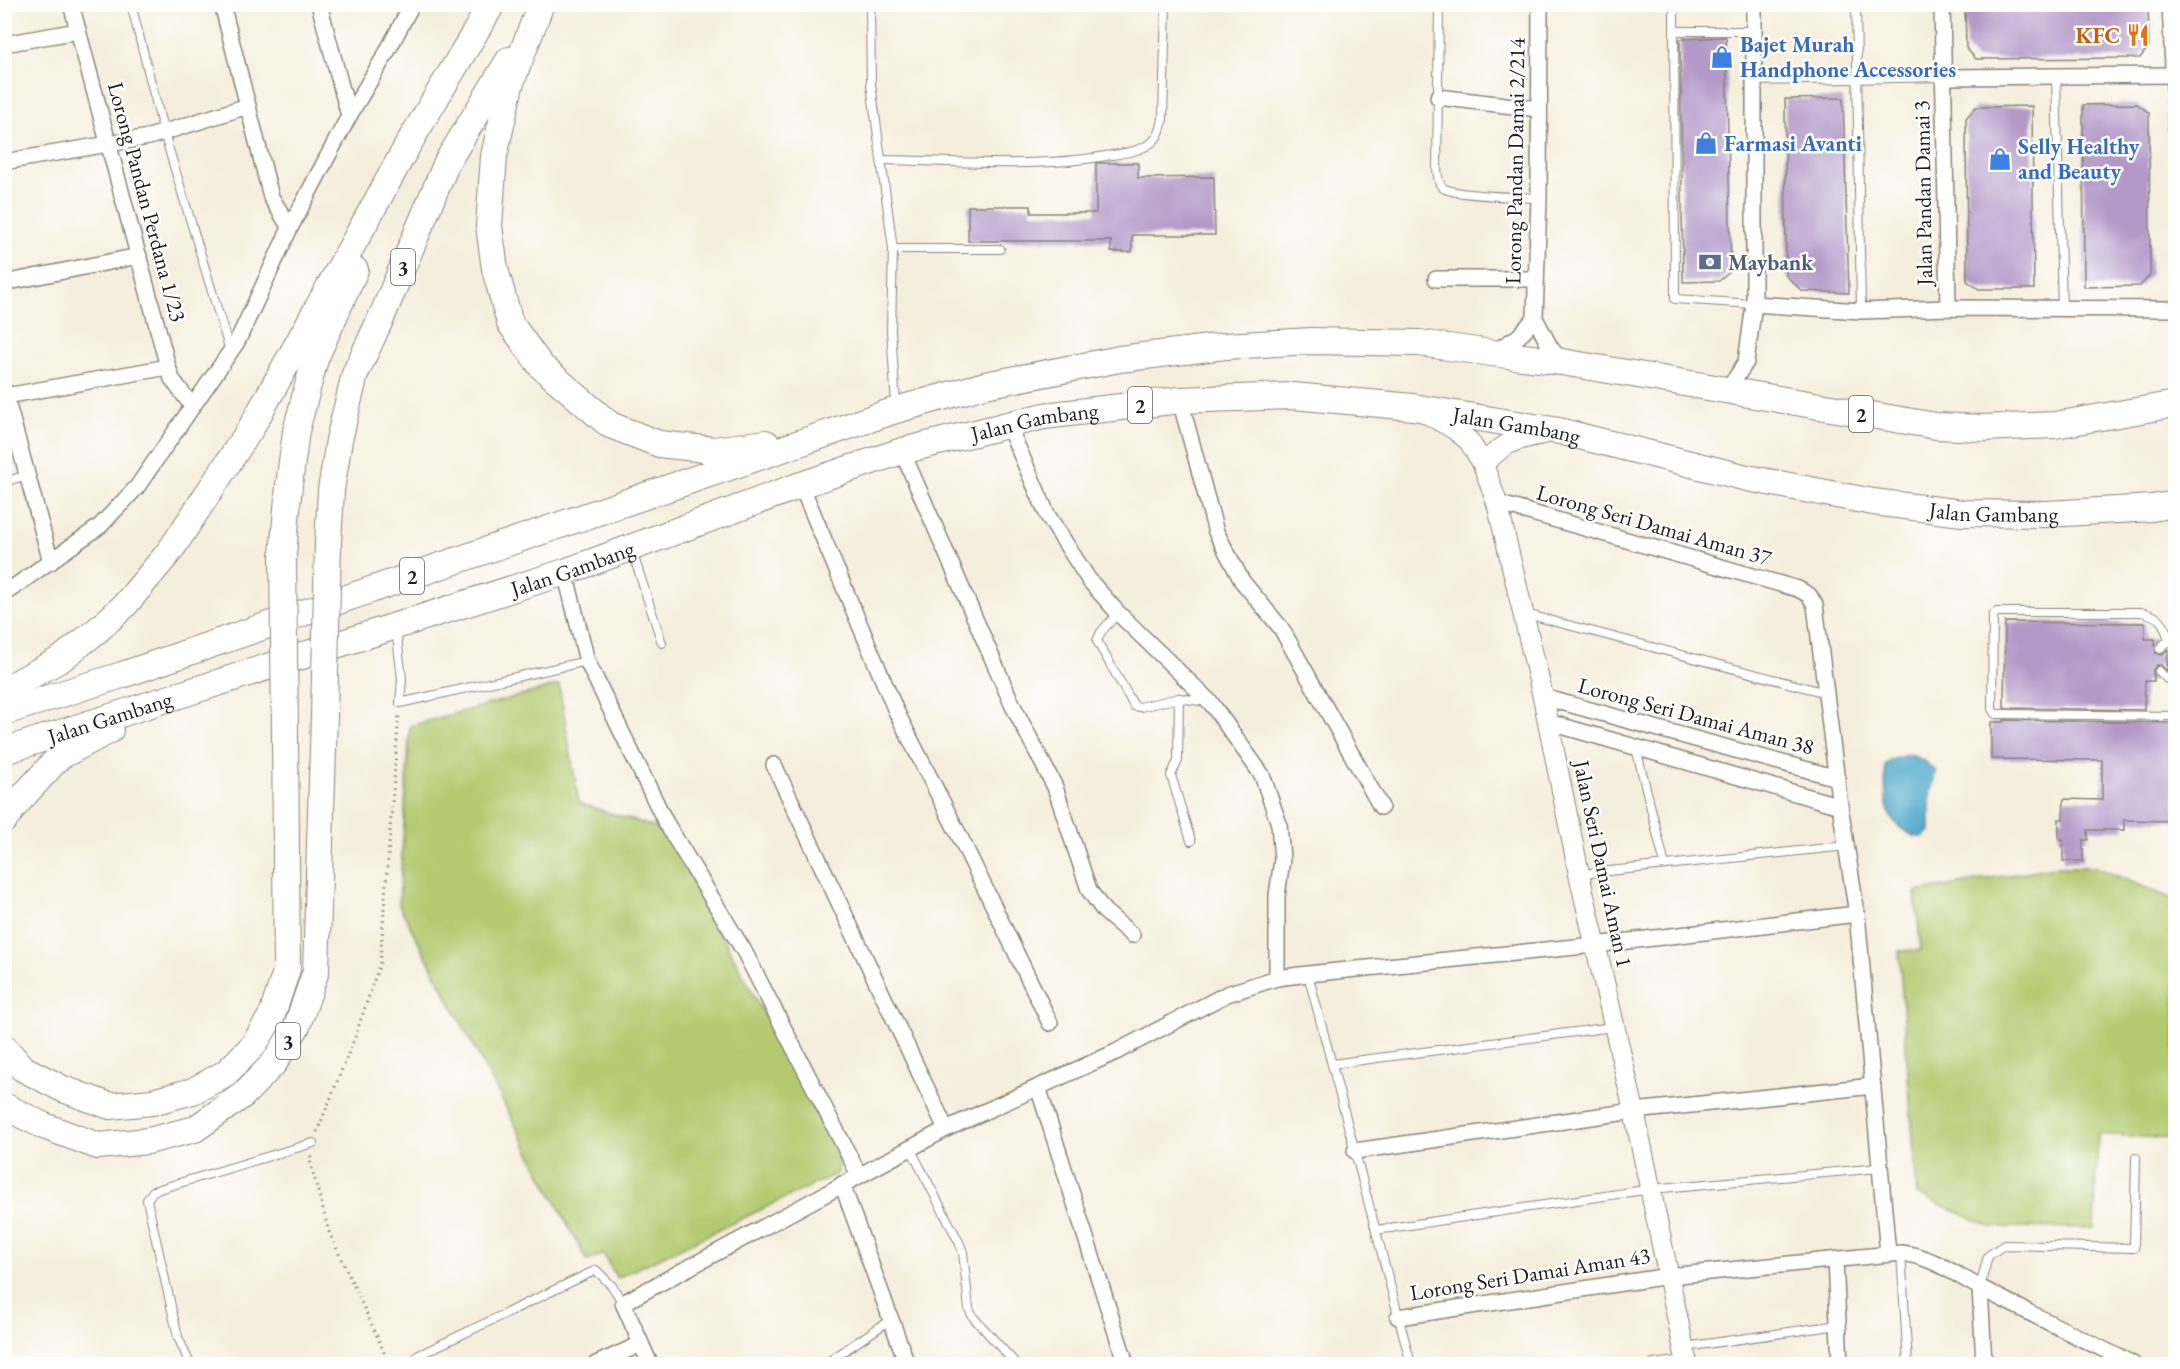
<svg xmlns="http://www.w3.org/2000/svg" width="2180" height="1369" font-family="'EB Garamond',serif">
  <rect width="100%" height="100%" fill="#fff"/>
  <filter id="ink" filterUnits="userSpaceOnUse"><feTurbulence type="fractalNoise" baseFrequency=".0167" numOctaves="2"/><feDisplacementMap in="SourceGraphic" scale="12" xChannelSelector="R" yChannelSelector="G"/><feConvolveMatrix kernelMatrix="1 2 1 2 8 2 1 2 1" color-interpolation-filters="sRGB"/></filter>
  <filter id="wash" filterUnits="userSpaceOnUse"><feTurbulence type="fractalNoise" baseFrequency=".008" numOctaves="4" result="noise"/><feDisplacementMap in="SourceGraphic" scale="24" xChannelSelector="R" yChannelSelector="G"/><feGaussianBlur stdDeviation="1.35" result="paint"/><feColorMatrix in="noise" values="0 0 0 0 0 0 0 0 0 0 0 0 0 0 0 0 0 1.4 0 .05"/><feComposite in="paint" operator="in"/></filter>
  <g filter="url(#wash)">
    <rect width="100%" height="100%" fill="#f6eedc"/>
    <g fill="#b4ca6f" stroke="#687346" stroke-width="1.5">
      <path d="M559 685 579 803 666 831 841 1158 836 1174 617 1278 603 1254 587 1261 399 905 410 726Z"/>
      <path d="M2054 867H2096L2175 900V1139L2098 1134 2094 1228 1990 1227 1917 1194 1899 951 1921 950 1915 892Z"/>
    </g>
    <path fill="#49a6c8" stroke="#326172" stroke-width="1.5" d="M1909 754 1922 760 1936 771 1930 794V831L1923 837C1915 837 1911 835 1905 831 1881 817 1886 789 1885 765L1891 760Z"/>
    <g id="blocks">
      <g fill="#b299c8">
        <path d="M1965 4H2148L2149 46 2140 58 1976 59 1966 48Z"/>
        <path d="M1726 37 1731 271 1719 281 1683 282 1680 39Z"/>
        <path d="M1843 98 1849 293 1802 291 1786 276 1785 99Z"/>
        <path d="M2137 104 2149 113 2150 275 2140 286 2084 287 2083 105Z"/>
        <path d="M2032 106 2034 289H1979L1967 281 1966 118 1976 107Z"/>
        <path d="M1096 163H1138V178L1214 177 1215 235H1132V252H1111V241H968V206H1031V213H1096Z"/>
        <path d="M2005 622 2145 623V639H2155L2156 653 2162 655 2168 649 2167 671 2161 665H2157L2153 670 2154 681H2145L2144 710 2004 708Z"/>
        <path d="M2004 720 2175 723V821L2124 820V830H2088V840H2083V861H2063V840H2059V819H2063L2064 799 2102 800V760L1991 759V722H2004Z"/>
      </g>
    </g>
  </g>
  <g filter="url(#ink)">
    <use href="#blocks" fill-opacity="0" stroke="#89857c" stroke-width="1.5"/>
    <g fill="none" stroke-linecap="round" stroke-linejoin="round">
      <g stroke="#89857c" stroke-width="10">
        <g id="service">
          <path d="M131 4 164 133 230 351"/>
          <path d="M870 4 871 84 893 249 891 330 896 406"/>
          <path d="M1439 4 1437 169C1438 176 1438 186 1445 189 1460 196 1519 197 1539 198"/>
          <path d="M1674 4 1675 299 1754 304"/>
          <path d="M1856 4 1861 311"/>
          <path d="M1674 31H1754"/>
          <path d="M2056 76 2062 309"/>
          <path d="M1755 81 1943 77"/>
          <path d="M882 160C958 161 1037 169 1112 155 1125 153 1140 151 1151 143 1159 137 1161 129 1163 119L1166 4"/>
          <path d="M893 249H1000"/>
          <path d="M4 482 27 475"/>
          <path d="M632 551 662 643"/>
          <path d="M1118 613 1101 632 1097 641 1134 706 1140 707 1179 698 1207 702"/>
          <path d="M1526 614 1826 693"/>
          <path d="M396 629 402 679 400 703 587 661"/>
          <path d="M2169 640C2163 621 2162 617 2141 612H1997L1993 615 1992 709 1995 714H2002L2176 716"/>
          <path d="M2160 649 2164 644 2176 639"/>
          <path d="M2159 671 2167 679 2176 682"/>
          <path d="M1179 698 1178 761 1171 775 1191 841"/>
          <path d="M1636 748 1665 865"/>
          <path d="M1581 874 1846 846"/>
          <path d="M1308 974 1411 1364"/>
          <path d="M1332 1064 1613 1027"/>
          <path d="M910 1148 959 1242 963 1252 969 1309 973 1317 1016 1364"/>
          <path d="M1376 1230 1651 1189 1879 1168"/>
          <path d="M1901 1253 1908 1364"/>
          <path d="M1980 1287 1988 1256 2004 1245 2134 1248 2136 1158"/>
          <path d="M1685 1347 1838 1325"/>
          <path d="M190 1364 178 1337 147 1200 153 1191 313 1143"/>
          <path d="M411 1364 419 1355 596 1270 612 1286 623 1303"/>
          <path d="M825 1364 890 1320"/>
          <path d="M1653 1364 1684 1360"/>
        </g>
      </g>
      <g stroke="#89857c" stroke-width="18">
        <g id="minor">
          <path d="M71 4 168 367 172 379 192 406"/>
          <path d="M222 4 271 197 290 228"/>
          <path d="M319 4 349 116"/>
          <path d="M1540 4 1539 198 1535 318 1550 347 1562 362"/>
          <path d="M1942 4 1948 308"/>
          <path d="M2170 4 2176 129"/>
          <path d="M4 44 78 31"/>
          <path d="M1943 77 2176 75"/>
          <path d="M1438 97 1538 109"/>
          <path d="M4 162 149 137 248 106"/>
          <path d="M1436 279H1536"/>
          <path d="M4 283 139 256"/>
          <path d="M1754 304 1861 311 1948 308 2176 309"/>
          <path d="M1492 353 1518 337 1535 318"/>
          <path d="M4 390 51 562"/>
          <path d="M1723 390 1735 379 1746 362 1754 304V4"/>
          <path d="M6 396 168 367"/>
          <path d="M1180 400 1216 532 1242 581 1281 628 1381 807"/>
          <path d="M1008 425 1048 516 1089 580 1118 613 1211 703 1262 775 1279 824 1282 859 1277 896V978"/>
          <path d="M902 451 1013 706 1055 787 1089 890 1104 911 1132 935"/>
          <path d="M801 485 896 711 962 841 1050 1023"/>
          <path d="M1497 503 1798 589 1809 595 1815 605 1840 806 1857 914 1888 1254"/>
          <path d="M565 572 587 661 666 823 744 951 859 1175"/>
          <path d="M4 594 100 526 137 487 237 342 290 228 349 116 387 52 412 4"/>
          <path d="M1543 697 1837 778"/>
          <path d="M1548 722 1840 806"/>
          <path d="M774 765 946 1129"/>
          <path d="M1038 1087 1126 1364"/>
          <path d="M1355 1151 1634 1111 1873 1086"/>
          <path d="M842 1184 907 1364"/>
          <path d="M1835 1260 1840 1364"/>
          <path d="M1980 1287 1984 1364"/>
          <path d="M1398 1317 1669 1276 1901 1253C1931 1256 1955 1274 1981 1288 2031 1314 2082 1339 2133 1364"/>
          <path d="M596 1364 641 1344"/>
          <path d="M650 1364 623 1303 946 1129 1116 1052 1227 994 1277 978 1308 974 1595 945 1857 914"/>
        </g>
      </g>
      <g stroke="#89857c" stroke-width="22">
        <g id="tertiary">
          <path d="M1426 413 1454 429 1469 441 1483 464 1497 503 1543 697 1579 874 1634 1111 1687 1364"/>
          <path d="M1483 464C1508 440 1514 440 1547 433"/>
        </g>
      </g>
      <g stroke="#89857c" stroke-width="28">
        <g id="trunk">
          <path d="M541 4 510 85 494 156 489 226 495 269 510 323 541 366 610 425 659 444 714 450 766 443"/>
          <path d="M328 543 331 490 339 440 355 374 382 316 447 162 509 60"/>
          <path d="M283 555 289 485 296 431 315 359 355 270"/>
          <path d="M4 690 61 659 100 628 124 606 170 551 251 428 409 143 492 4"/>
          <path d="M4 712 122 675 896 410 985 385 1120 359 1225 346 1311 341 1419 343 1492 353 1562 362 1936 426 1983 428 2055 425 2176 404"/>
          <path id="s1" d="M4 751 565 572 801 485 902 451 1044 416 1180 400 1293 396 1413 407 1559 431 1747 478 1873 502 1962 513 2047 514 2152 508 2176 504"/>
          <path d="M4 820 17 803 59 757 110 730"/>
          <path d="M4 1047 22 1068 63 1089 110 1106 152 1102 193 1091 226 1073 253 1046 272 1015 287 969 285 734"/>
          <path d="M4 1106 44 1126 98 1146 148 1141 195 1129 243 1095 274 1063 297 1026 316 971 324 717"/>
        </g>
      </g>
      <g stroke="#89857c" stroke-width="3" stroke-dasharray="1.5 4.5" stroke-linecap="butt">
        <path d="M317 1132 355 1037 380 963 399 713"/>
        <path d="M311 1156 310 1161 329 1232 377 1336 389 1364"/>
      </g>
      <use href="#service" stroke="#fff" stroke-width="8"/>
      <use href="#minor" stroke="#fff" stroke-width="15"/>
      <use href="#tertiary" stroke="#fff" stroke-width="20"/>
      <use href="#trunk" stroke="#fff" stroke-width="26"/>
      <g stroke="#89857c" stroke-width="28" stroke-linecap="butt">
        <g id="trunk-bridge">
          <path d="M283 555 285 734"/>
          <path d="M324 717 328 543"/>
        </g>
      </g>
      <use href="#trunk-bridge" stroke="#fff" stroke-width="26"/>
    </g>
  </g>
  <defs>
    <g id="restaurant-bare" transform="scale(1.8)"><path d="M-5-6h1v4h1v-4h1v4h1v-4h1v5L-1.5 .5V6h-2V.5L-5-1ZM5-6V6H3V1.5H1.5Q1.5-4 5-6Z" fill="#e8710a" stroke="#fff" stroke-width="2.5" paint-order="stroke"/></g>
    <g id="shop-bare" transform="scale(1.8)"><path d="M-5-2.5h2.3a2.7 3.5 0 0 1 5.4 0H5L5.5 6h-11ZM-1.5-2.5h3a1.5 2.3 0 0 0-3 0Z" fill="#3f7fe0" stroke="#fff" stroke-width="2.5" paint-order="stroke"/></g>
    <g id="bank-bare" transform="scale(1.8)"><path d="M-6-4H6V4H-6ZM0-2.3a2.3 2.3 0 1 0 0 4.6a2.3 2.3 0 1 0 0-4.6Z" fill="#5c6f8a" stroke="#fff" stroke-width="2.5" paint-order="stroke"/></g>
  </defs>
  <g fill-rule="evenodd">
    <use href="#restaurant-bare" x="2138" y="35"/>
    <use href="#shop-bare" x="1722" y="57"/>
    <use href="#shop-bare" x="1706" y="143"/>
    <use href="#shop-bare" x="2000" y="159"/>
    <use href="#bank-bare" x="1710" y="262"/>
  </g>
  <g text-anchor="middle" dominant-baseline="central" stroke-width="5" stroke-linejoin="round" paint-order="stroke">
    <g fill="#fff" stroke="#606060" stroke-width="1.5">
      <rect x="391" y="249" width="24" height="36" rx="4.5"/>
      <rect x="1128" y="387" width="24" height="36" rx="4.5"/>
      <rect x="1849" y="396" width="24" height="36" rx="4.5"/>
      <rect x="400" y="558" width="24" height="36" rx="4.5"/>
      <rect x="276" y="1023" width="24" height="36" rx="4.5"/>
    </g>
    <g font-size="21" font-weight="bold" fill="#1c1c1c">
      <text x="403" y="267">3</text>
      <text x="1140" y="405">2</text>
      <text x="1861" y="414">2</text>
      <text x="412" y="576">2</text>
      <text x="288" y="1041">3</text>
    </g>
    <g font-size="22" font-weight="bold" fill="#c56008" stroke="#fff" text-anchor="end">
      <text x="2120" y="35">KFC</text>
    </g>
    <g font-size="22" font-weight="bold" fill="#366cbe" stroke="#fff" text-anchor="start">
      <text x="1740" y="44">Bajet Murah<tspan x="1740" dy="25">Handphone Accessories</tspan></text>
      <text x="1724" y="143">Farmasi Avanti</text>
      <text x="2018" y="146">Selly Healthy<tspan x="2018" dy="25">and Beauty</tspan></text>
    </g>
    <g font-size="22" fill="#1c1c1c" stroke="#fff">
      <text transform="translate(1515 161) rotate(-89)">Lorong Pandan Damai 2/214</text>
      <text transform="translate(1923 193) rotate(-91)">Jalan Pandan Damai 3</text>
      <text transform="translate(147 202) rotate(75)">Lorong Pandan Perdana 1/23</text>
      <text stroke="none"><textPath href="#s1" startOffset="1083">Jalan Gambang</textPath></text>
      <text stroke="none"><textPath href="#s1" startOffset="1569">Jalan Gambang</textPath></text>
      <text stroke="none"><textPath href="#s1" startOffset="2055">Jalan Gambang</textPath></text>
      <text transform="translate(1654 525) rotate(16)">Lorong Seri Damai Aman 37</text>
      <text stroke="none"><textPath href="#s1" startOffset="597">Jalan Gambang</textPath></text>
      <text transform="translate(1696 716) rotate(15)">Lorong Seri Damai Aman 38</text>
      <text stroke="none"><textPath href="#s1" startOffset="111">Jalan Gambang</textPath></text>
      <text transform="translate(1603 864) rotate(78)">Jalan Seri Damai Aman 1</text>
      <text transform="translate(1530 1274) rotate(-9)">Lorong Seri Damai Aman 43</text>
    </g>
    <g font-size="22" font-weight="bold" fill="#4e5e75" stroke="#fff" text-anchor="start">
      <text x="1728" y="262">Maybank</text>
    </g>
  </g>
  <rect width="2180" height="1369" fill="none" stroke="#fff" stroke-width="24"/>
</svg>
